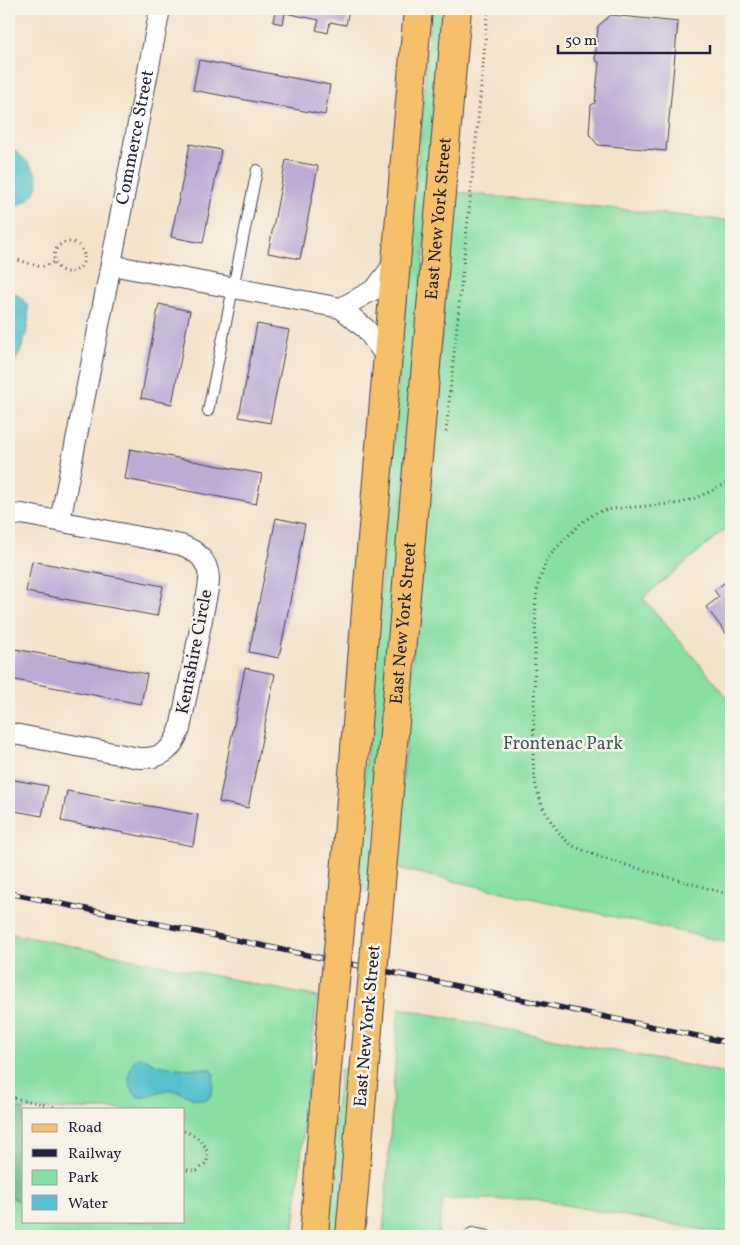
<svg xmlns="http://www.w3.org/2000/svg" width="740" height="1245" font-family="Vollkorn,serif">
  <rect width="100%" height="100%" fill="#f7f3e8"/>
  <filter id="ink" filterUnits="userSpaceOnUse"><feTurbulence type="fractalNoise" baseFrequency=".02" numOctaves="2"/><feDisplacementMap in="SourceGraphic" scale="10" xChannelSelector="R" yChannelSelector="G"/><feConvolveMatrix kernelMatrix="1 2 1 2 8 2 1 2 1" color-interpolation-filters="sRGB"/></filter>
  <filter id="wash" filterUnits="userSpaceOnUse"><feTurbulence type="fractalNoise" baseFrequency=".0096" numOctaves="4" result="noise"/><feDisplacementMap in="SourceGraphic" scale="20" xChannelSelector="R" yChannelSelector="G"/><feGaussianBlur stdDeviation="1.12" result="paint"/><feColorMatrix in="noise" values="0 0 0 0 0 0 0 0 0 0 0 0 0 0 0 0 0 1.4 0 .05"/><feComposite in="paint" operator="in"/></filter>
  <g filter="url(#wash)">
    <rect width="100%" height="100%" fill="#f4e3cb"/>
    <g fill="#87dfa4" stroke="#548070">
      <path d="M431 9H445L369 893 355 888Z"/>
      <path d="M456 192 731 221V524L643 598 731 701V943L396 868C413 642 432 417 456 192Z"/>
      <path d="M9 933 317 997 293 1236H9V1196L24 1203V1221H184V1109H24V1110L9 1106Z"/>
      <path d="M399 1008 731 1074V1236H727V1234L532 1199H443L438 1236H383Z"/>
      <path d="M340 1069 352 1072 338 1236H325Z"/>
    </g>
    <path fill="#6dbe8a" stroke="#487062" d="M9 1106 24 1110V1203L9 1196Z"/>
    <g fill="#55c1ce" stroke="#3c7284">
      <path d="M9 145C17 153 28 161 34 170 47 190 25 204 9 209Z"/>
      <path d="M9 289C15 293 23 298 27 305 33 317 21 361 9 368Z"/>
      <path d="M141 1057C147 1058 151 1063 158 1065 175 1069 194 1069 210 1069L214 1073 212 1093 208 1099C191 1103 185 1091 171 1090 156 1088 141 1107 132 1090 129 1085 128 1077 130 1071 132 1064 133 1059 141 1057Z"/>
    </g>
    <g id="blocks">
      <g fill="#bdaad5">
        <path d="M267 9H349L346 25 330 22 328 33 316 30 319 20 285 13 283 24 273 22 275 11Z"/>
        <path d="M611 15 678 22 666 151 598 145 589 134 591 105 595 103 599 62 595 60 598 26Z"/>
        <path d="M199 60 330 85 325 115 193 90Z"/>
        <path d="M190 144 221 150 203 243 171 237Z"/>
        <path d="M286 160 318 166 300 259 268 253Z"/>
        <path d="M159 304 190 311 172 404 141 398Z"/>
        <path d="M257 324 289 330 270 423 239 417Z"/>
        <path d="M130 449 262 474 256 504 125 479Z"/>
        <path d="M276 518 305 524 279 658 249 652Z"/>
        <path d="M32 561 163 586 157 616 26 592Z"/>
        <path d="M730 579 731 580V640L706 607 719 597 714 590Z"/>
        <path d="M15 649 147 674 141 704 10 679Z"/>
        <path d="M245 668 275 674 248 808 219 802Z"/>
        <path d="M9 779 48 786 42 816 9 810Z"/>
        <path d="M67 791 198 815 193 846 61 821Z"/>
      </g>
    </g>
  </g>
  <g filter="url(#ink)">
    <use href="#blocks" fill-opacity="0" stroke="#423f51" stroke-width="1"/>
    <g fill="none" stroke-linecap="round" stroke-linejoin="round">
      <g stroke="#423f51" stroke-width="12">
        <g id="lane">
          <path d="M208 411 257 170"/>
          <path d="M468 1236 472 1233 487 1236"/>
        </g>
      </g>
      <g stroke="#423f51" stroke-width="22">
        <g id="street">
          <path d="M111 265 341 308 366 329 388 359"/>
          <path d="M341 308 375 289 396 261"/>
          <path d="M9 516 22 514 181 545C196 550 208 560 209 578 209 583 208 589 207 594L180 729C172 750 163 759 139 758L9 733"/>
          <path id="s1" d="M60 521 106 290 160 9"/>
        </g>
      </g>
      <g stroke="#423f51" stroke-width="30">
        <g id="primary">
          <path d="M344 887 368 585 418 9"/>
          <path id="s2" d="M380 894 457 9"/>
          <path d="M314 1236 327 1067"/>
          <path d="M350 1236 364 1073"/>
        </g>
      </g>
      <g stroke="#423f51" stroke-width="3" stroke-dasharray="1 4" stroke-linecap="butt">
        <circle cx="69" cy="257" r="15"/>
        <path d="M9 258 18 260 41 267 55 262"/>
        <path d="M446 432 477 131 488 9"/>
        <path d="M731 481C715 489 699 498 681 503L612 509 597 512 581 523 561 543 547 559 538 584 536 598 533 762 536 787 542 806 552 823 563 838 573 846 602 858 731 895"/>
        <path d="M9 1097 66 1109"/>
        <path d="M184 1131C193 1134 206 1142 207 1153 208 1156 207 1159 207 1162L197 1171H190L184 1168"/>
      </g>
      <use href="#lane" stroke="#fff" stroke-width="10"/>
      <use href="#street" stroke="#fff" stroke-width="20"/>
      <use href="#primary" stroke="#f6c06b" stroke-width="28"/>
      <g stroke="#22223b" stroke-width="5.5">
        <path id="rail" d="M9 893 731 1043"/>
      </g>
      <use href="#rail" stroke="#f7f3e8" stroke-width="4" stroke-dasharray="11" stroke-linecap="butt"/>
      <g stroke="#423f51" stroke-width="30" stroke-linecap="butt">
        <g id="primary-bridge">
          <path d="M327 1067 344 887"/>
          <path d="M364 1073 380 894"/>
        </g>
      </g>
      <use href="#primary-bridge" stroke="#f6c06b" stroke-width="28"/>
    </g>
  </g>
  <g text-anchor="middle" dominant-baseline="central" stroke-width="5" stroke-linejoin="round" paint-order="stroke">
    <g font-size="18" fill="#22223b" stroke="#f7f3e8">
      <text stroke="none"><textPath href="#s1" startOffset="391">Commerce Street</textPath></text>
      <text stroke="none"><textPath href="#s2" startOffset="678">East New York Street</textPath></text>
      <text stroke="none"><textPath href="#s2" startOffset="272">East New York Street</textPath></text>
      <text transform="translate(195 652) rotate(-79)">Kentshire Circle</text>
      <text transform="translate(368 1026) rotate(-85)">East New York Street</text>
    </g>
    <g font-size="18" fill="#405b5a" stroke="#f7f3e8">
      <text x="563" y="744">Frontenac Park</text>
    </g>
  </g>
  <rect width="740" height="1245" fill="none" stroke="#f7f3e8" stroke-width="30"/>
  <rect x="22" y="1108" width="162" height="115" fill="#f7f3e8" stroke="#a29fa3"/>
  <rect x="32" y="1124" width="25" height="8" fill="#f6c06b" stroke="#a29fa3"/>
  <text x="68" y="1132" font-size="15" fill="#22223b">Road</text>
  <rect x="32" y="1149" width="25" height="8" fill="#22223b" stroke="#a29fa3"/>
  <text x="68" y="1158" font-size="15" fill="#22223b">Railway</text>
  <rect x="32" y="1170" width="25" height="15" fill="#87dfa4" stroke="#a29fa3"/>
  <text x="68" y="1182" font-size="15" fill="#22223b">Park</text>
  <rect x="32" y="1195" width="25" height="15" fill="#55c1ce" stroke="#a29fa3"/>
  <text x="68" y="1208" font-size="15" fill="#22223b">Water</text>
  <path d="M558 45v8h152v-8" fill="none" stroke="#22223b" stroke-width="2.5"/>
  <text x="565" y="45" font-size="15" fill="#22223b" stroke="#f7f3e8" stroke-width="4" paint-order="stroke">50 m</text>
</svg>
